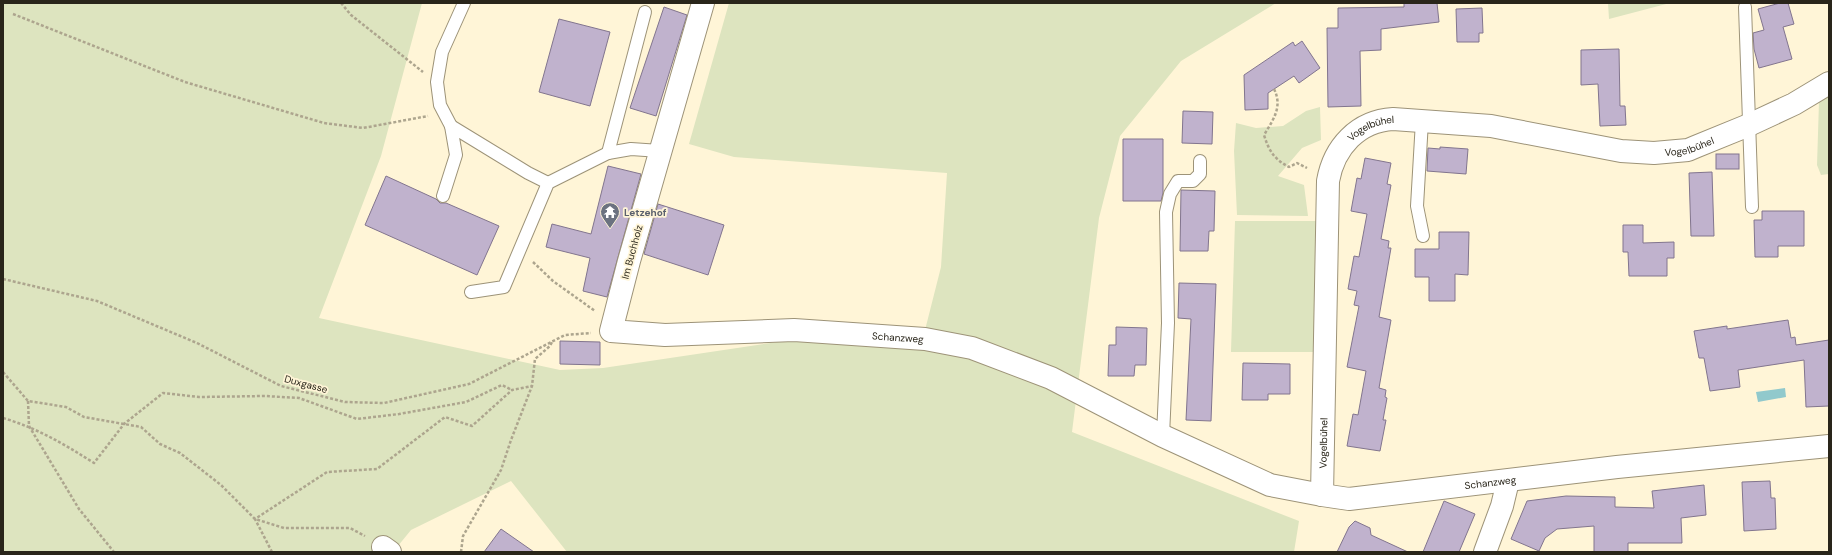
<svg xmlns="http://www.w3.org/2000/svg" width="1832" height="555" font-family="'DM Sans',sans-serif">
  <rect width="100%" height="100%" fill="#fff5d7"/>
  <g fill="#dde4bf">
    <path d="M3 3H422L381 156 319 318 560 370 603 368 797 339 923 338 941 267 947 173 734 157 689 144 729 3H1276L1181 61 1120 136 1099 218 1072 432 1299 521 1294 552H567L511 481 411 530 393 552H3Z"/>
    <path d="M1608 3H1670L1609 19Z"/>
    <path d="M1829 96V174L1821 175 1817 165 1819 101Z"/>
    <path d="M1320 107 1321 140 1302 148 1278 176 1304 185 1308 216 1237 215 1234 151 1236 123 1256 128 1283 126 1306 111Z"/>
    <path d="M1235 221H1322L1317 352H1231Z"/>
  </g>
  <path fill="#91c9cc" d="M1785 388 1786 397 1758 402 1756 392Z"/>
  <g fill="#c0b2cd" stroke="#82758e">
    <path d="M1404 3H1437L1439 22 1381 29V50L1360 51 1361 106 1328 107 1327 28H1338V8L1404 7Z"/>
    <path d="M1780 3H1788L1794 24 1783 27 1792 59 1759 68 1754 49 1753 33 1764 30 1758 9Z"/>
    <path d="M664 7 687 15 656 116 630 108Z"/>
    <path d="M1482 8 1483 33H1479V42H1457L1456 9Z"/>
    <path d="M559 19 610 32 590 106 539 92Z"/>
    <path d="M1302 41 1320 68 1299 83 1294 76 1268 93V109L1245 110 1244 75 1293 42 1295 46Z"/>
    <path d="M1619 49 1620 106H1625L1626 125 1600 126 1598 84 1581 85V50Z"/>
    <path d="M1183 111 1213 112 1212 144 1182 143Z"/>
    <path d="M1123 139H1163V193L1161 201H1123Z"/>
    <path d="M1440 147 1468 149 1466 174 1427 171 1428 148 1440 149Z"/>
    <rect x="1716" y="154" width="23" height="15"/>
    <path d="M1365 158 1391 163 1387 184 1391 185 1381 239 1389 241 1388 248H1391L1379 317 1391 320 1379 388 1386 390 1385 397 1387 398 1383 420H1386L1380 451 1347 446 1353 414 1358 415 1366 371 1347 367 1359 306 1354 305 1357 291 1348 289 1354 256 1359 257 1367 214 1351 211 1357 178 1361 179Z"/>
    <path d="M608 166 641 174 607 297 583 291 590 258 546 247 552 224 591 234Z"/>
    <path d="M1712 172 1714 236H1691L1689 173Z"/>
    <path d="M386 176 436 199 440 203H446L499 226 477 275 365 225Z"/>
    <path d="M1181 190 1215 191 1214 231H1209L1208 251H1180Z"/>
    <path d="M658 204 724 225 708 275 644 254Z"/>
    <path d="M1762 211H1804V246H1778V257H1755L1754 220H1762Z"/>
    <path d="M1623 225H1643V243L1674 242V258H1667V276H1629L1628 252H1623Z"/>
    <path d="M1439 232H1469L1468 275 1455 274V301H1429V277H1415V249H1439Z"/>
    <path d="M1179 283 1216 284 1211 421 1186 420 1191 319 1178 318Z"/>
    <path d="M1788 320 1791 338 1795 337 1796 345 1829 340V406L1806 407 1804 360 1738 370 1740 387 1710 391 1704 358H1699L1694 331 1727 326V329Z"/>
    <path d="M1116 327 1147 328 1146 365H1135L1134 376H1108L1109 345H1116Z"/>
    <path d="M560 341 600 342V365L560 364Z"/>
    <path d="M1243 363 1290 364V394H1268V400H1242Z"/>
    <path d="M1770 481 1771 498H1775L1776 529 1744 531 1742 482Z"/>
    <path d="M1704 485 1706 515 1681 518 1682 543H1628V552H1594V526L1557 529 1545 538 1539 551 1511 539 1527 501 1566 496 1615 497V507L1654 508 1652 491Z"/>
    <path d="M1444 501 1475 514 1459 552H1423Z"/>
    <path d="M1355 521 1370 528 1371 535 1408 552H1337L1349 527Z"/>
    <path d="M501 529 534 552H484Z"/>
  </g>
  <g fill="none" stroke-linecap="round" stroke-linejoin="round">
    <g stroke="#9d9378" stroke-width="14">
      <g id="service">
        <path d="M1745 7 1752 207"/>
        <path d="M1422 121 1417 206 1423 236"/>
        <path d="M451 126 440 105 437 82 442 52 464 3"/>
        <path d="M608 153 645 12"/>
        <path d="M443 196 456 155 451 126 528 173 548 183"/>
        <path d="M471 292 504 287 548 183 608 153 631 149 660 151"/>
        <path d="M1163 436 1168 323 1166 212 1170 194 1178 181H1193L1200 174V161"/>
      </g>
    </g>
    <g stroke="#9d9378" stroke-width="24">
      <g id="minor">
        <path id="s1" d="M703 3 629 261 611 331 665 335 794 330 925 339 972 348 1051 378 1163 436 1270 485 1322 495 1349 499 1617 467 1829 446"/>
        <path id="s2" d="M1322 495 1328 181C1334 147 1358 121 1393 119L1491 126 1621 151 1654 153 1688 150 1695 147 1749 125 1794 104 1829 83"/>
        <path d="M383 547 390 552"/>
        <path d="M1485 552 1502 506 1508 481"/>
      </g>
    </g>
    <g stroke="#ada58e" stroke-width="2.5" stroke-dasharray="3 2" stroke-linecap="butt">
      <path d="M341 3 351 15 423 72"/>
      <path d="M13 14 185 82 324 123 363 128 428 116"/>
      <path d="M1274 89C1283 107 1273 120 1264 135 1269 151 1274 159 1289 167L1297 163 1307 168"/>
      <path d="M533 262 553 281 595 311"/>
      <path d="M3 279 97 301 197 343 281 386 345 402 384 403 469 384 565 335 591 333"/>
      <path d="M3 372 28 401 66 407 84 417 141 427 160 444 180 453 221 485 255 519 284 528H350L365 536"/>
      <path d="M28 401 29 426 79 509 114 552"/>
      <path d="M3 418C37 428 64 444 94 463L124 424 163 393 199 397 265 396 299 398 357 419 399 414 466 402 502 385 512 390"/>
      <path d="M272 552 255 519 327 472 377 469 445 417 472 426 512 390 532 386"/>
      <path d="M461 552 463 536 501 470 511 440 532 386 535 359 550 346 552 342"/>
    </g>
    <use href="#service" stroke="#fff" stroke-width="12"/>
    <use href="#minor" stroke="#fff" stroke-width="22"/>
  </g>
  <defs>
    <g id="temple-pin" transform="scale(1)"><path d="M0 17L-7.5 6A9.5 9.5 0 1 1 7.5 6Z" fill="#6b7280" stroke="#fff5d7"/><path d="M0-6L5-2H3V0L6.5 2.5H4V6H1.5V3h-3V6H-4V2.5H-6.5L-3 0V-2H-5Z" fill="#fff"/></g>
  </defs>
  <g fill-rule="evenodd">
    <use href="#temple-pin" x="610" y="212"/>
  </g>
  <g text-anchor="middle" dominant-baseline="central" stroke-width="3.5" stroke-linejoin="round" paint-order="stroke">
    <g font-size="10" fill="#29251a" stroke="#fff5d7">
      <text stroke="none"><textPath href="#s2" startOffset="387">Vogelbühel</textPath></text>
      <text stroke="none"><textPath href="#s2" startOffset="711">Vogelbühel</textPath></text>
      <text transform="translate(632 252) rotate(-75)">Im Buchholz</text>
      <text stroke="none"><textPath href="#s1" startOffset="628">Schanzweg</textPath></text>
      <text transform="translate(306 384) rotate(15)">Duxgasse</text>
      <text stroke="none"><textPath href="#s2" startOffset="52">Vogelbühel</textPath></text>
      <text stroke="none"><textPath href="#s1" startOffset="1254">Schanzweg</textPath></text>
    </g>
    <g font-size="10" font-weight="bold" fill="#5b616d" stroke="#fff5d7" text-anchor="start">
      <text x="624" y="212">Letzehof</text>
    </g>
  </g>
  <rect width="1832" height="555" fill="none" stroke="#29251a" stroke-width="8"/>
</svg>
